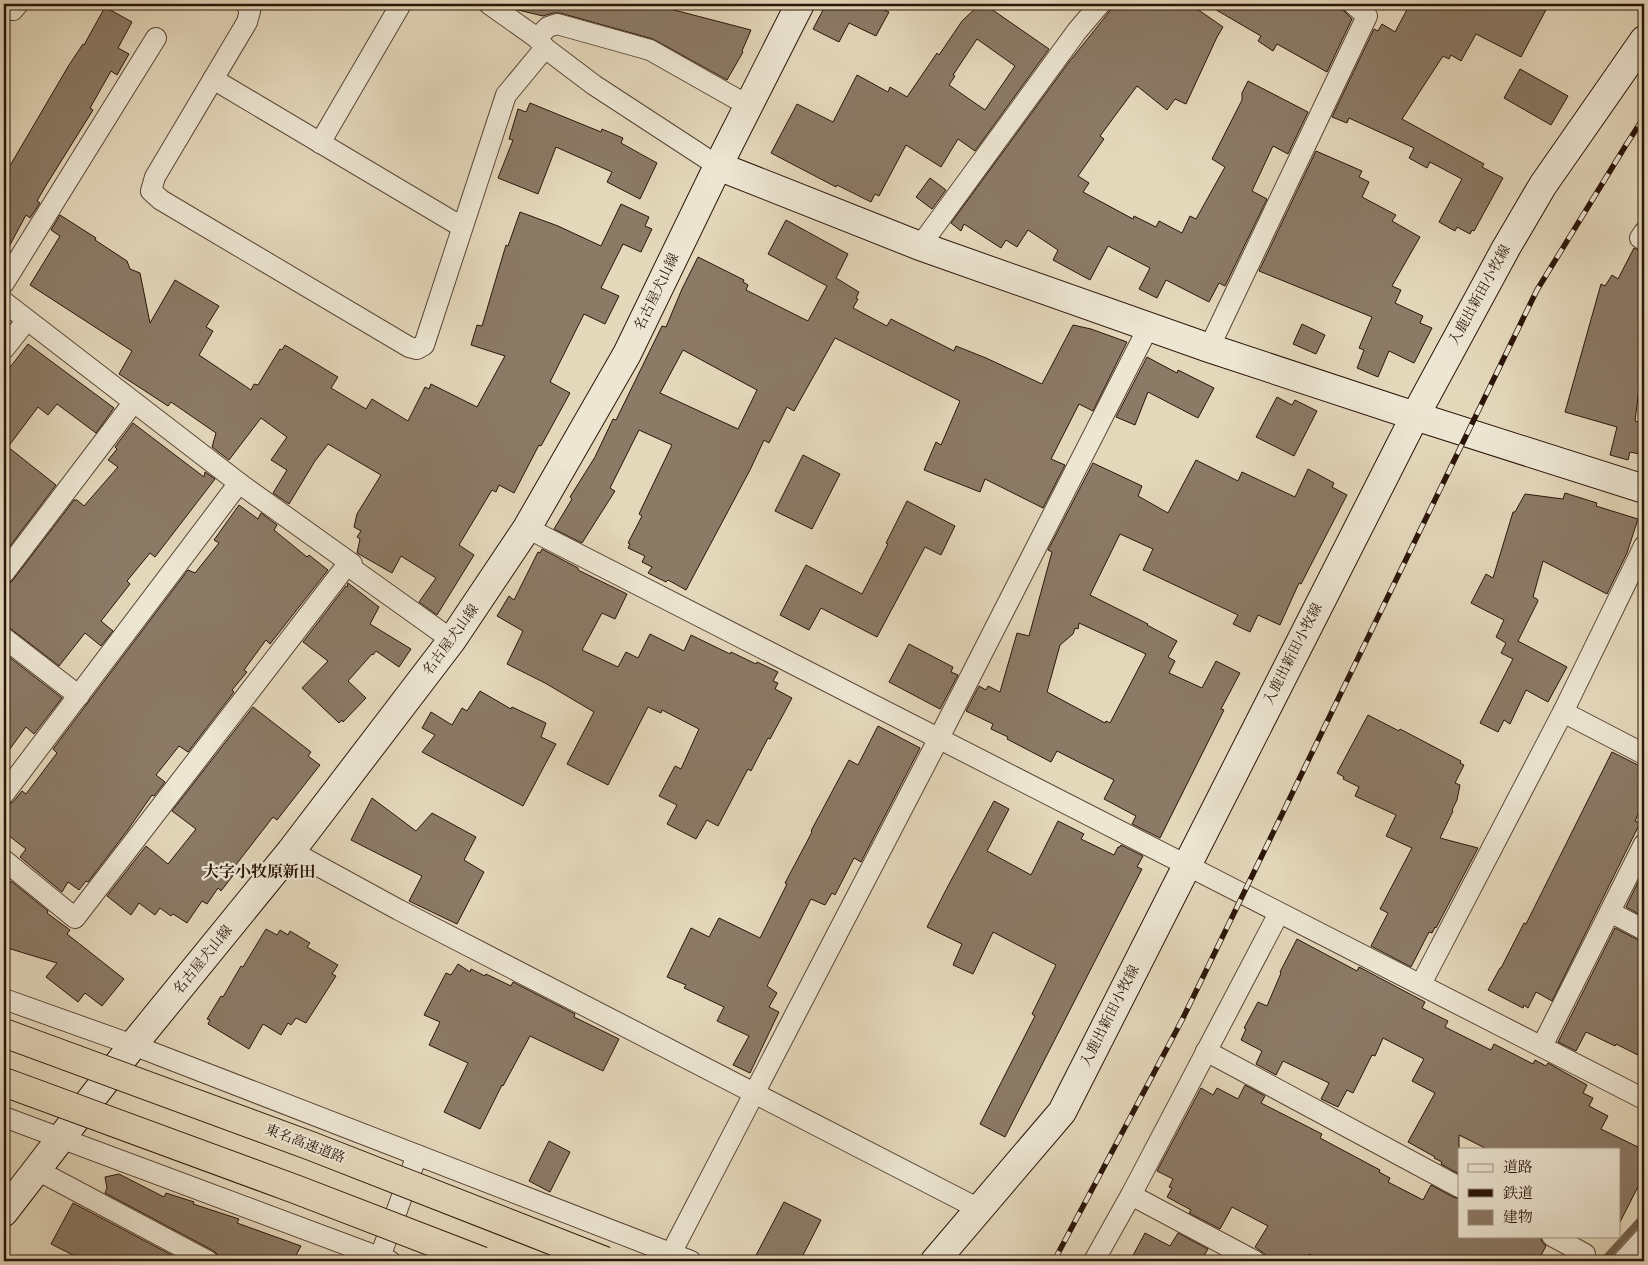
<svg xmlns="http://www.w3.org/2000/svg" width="1648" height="1265" font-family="'Old Standard TT','Noto Serif JP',serif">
  <rect width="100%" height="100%" fill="#e4d8bb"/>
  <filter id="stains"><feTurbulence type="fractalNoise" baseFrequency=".004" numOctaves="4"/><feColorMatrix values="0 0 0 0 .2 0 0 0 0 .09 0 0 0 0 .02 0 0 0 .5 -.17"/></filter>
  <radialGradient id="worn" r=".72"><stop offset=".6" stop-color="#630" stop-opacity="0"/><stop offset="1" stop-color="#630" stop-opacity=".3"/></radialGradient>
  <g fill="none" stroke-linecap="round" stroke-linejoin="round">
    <path stroke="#74624f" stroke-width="7" d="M1603 1261 1644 1216"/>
  </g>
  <g fill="#8b7a66" stroke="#2b1509" fill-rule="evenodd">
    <path d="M519 4H651L751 30 742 51 743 52 727 80 653 39 560 13H553L543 16 518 10Z"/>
    <path d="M816 4H887L884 10 889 12 876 36 849 23 839 42 813 29 823 10 815 6Z"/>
    <path d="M980 4H984L1049 49 975 151 958 139 941 167 906 145 879 196 875 194 871 202 837 185 836 187 771 153 797 104 833 122 857 75 888 92 890 87 907 97 937 53 939 55 962 21ZM977 39 1015 66 985 110 949 85 955 76 953 75Z"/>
    <path d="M1113 4H1190L1223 27 1217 37 1186 104 1175 99 1167 110 1137 86 1100 136 1104 139 1078 176 1089 183 1083 192 1133 219 1134 216 1156 227 1159 221 1182 233 1190 216 1196 219 1225 167 1212 159 1242 100V93L1248 81 1308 112 1288 154 1273 146 1252 191 1267 199 1225 286 1219 283 1209 302 1166 280 1157 298 1139 289 1150 268 1108 246 1090 280 1053 260 1058 250 1028 230 1017 247 1006 240 1001 248 964 224 961 231 951 223 1069 62 1109 12Z"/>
    <path d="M1206 4H1331L1344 11 1352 19 1327 72 1277 44 1273 51 1258 41 1261 36Z"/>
    <path d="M1410 4H1549L1521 57 1476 34 1461 61 1451 55 1449 59 1443 56 1402 119 1484 164 1482 167 1503 178 1474 231 1472 230 1470 234 1457 227 1455 231 1439 222 1462 179 1430 162 1427 168 1409 158 1414 148 1349 118 1347 123 1332 117 1374 29 1378 31 1382 24 1395 32Z"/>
    <path d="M105 7 132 22 118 48 129 54 117 75 111 71 90 108 93 110 45 187 37 201 40 203 30 218 26 215 4 256V176L69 65 83 44 84 45Z"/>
    <path d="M1520 69 1568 96 1551 125 1504 98Z"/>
    <path d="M530 103 601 132 602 129 623 138 621 143 657 163 640 199 607 182 612 172 556 147 538 194 498 178 513 140 509 139 518 109 526 112Z"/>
    <path d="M1316 151 1362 171 1359 177 1369 182 1362 197 1396 215 1392 221 1420 237 1392 286 1401 290 1395 303 1423 316 1420 323 1432 328 1414 363 1389 351 1378 377 1357 368 1364 350 1359 348 1372 317 1259 271Z"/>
    <path d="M930 178 946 190 932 209 916 197Z"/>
    <path d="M621 204 649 217 645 226 652 229 641 252 623 244 601 288 619 296 605 324 584 314 550 382 570 393 541 446 539 445 514 493 499 485 496 492 492 490 459 545 474 555 437 615 419 602 436 578 401 556 392 573 357 553 360 539 357 537 361 531 354 527 357 514 381 475 328 444 315 461 289 504 273 493 287 470 271 460 287 437 261 418 229 460 212 447 216 433 171 402 168 406 119 374 132 351 30 285 60 236 51 230 60 215 96 238 95 240 127 261 130 269 140 273 150 323 175 280 219 306 206 327 213 331 199 355 251 390 254 384 258 385 280 349 282 350 285 345 338 377 331 388 366 409 372 399 408 421 425 387 429 389 431 384 477 407 505 356 471 345 477 325 482 326 506 245 508 246 520 212 558 226 601 246Z"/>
    <path d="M786 220 848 254 836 278 859 292 856 298 858 299 853 308 887 326 891 319 954 351 956 346 986 358 1042 384 1073 325 1091 329 1127 342 1093 411 1079 404 1051 459 1065 465 1043 508 985 479 980 492 924 470 936 442 941 445 960 401 835 338 794 411 787 407 769 443 764 440 750 470 686 590 668 580 666 582 648 573 652 567 642 562 645 556 628 548 630 544 628 543 642 516 639 514 672 445 639 430 610 488 615 491 582 543 554 529 572 499 570 497 595 457 613 419 616 420 662 326 666 327 682 289 698 257 744 280 743 282 748 285 746 290 808 321 827 286 768 254ZM683 350 757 390 738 429 660 393Z"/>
    <path d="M1634 248 1644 252V350L1635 421 1644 424V455L1630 452 1628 460 1610 455 1617 427 1565 412 1601 284 1605 286 1612 275 1618 279Z"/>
    <path d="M1302 324 1325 335 1316 354 1293 344Z"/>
    <path d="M28 344 114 408 96 433 57 404 48 415 38 407 8 447 56 485 4 554V375Z"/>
    <path d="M1147 357 1177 373 1178 370 1214 388 1198 418 1148 392 1135 425 1116 417Z"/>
    <path d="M1277 397 1292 405 1295 400 1317 411 1294 456 1256 437Z"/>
    <path d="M133 423 204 477 205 472 215 479 155 557 150 553 127 581 130 584 101 621 113 631 101 646 85 633 59 666 11 629 4 626V585L9 584 13 580 74 500H77L84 506 118 467 108 460 117 449 115 447Z"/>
    <path d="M803 455 840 474 812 529 775 511Z"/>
    <path d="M1196 460 1238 481 1242 472 1295 497 1308 469 1334 483 1332 487 1347 495 1301 584 1299 583 1280 625 1258 615 1250 632 1233 624 1238 615 1143 570 1153 549 1120 534 1090 595 1148 624 1147 625 1177 641 1168 657 1175 661 1169 673 1202 688 1216 661 1240 673 1221 709 1224 710 1160 838 1132 824 1136 816 1104 799 1114 780 1057 751 1051 762 1007 739 1008 737 991 729 993 724 966 711 979 686 986 690 988 686 1000 692 1017 633 1029 636 1052 552 1048 550 1093 463 1142 486 1138 496 1168 513ZM1079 623 1146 654 1110 723 1106 721 1105 723 1047 692 1060 645 1073 634 1075 628 1078 629Z"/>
    <path d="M1565 493 1597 503 1596 506 1638 519 1627 553 1607 594 1543 561 1533 597 1537 599 1538 601 1518 641 1567 667 1548 702 1526 690 1510 724 1504 720 1498 732 1480 723 1513 659 1501 653 1506 643 1496 637 1504 620 1471 603 1486 574 1493 578 1513 512H1515L1525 494 1563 499Z"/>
    <path d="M907 501 955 526 941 555 925 547 877 637 821 608 809 630 780 615 806 565 862 594 888 544 886 543Z"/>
    <path d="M239 505 258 519 261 513 277 525 274 530 307 557 309 555 328 570 270 644 266 640 244 670 247 672 232 690 234 692 188 752 179 746 156 775 165 782 154 796 152 795 127 831 88 882 86 881 79 890 68 882 62 892 20 857 26 849 4 832V807L13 802 22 791 26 794 57 753 53 749 188 570 195 573 219 543 214 540Z"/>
    <path d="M542 549 578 568V570L627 594 615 619 602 613 582 650 618 667 626 652 638 658 650 634 684 651 691 635 730 654 731 652 756 664 757 662 778 672 773 681 778 683 775 689 792 698 770 739 768 738 751 771 748 769 718 826 707 820 696 839 667 824 677 805 659 796 675 766 681 769 699 729 662 710 661 713 648 707 608 785 567 764 594 712 545 683 507 664 523 631 497 616 509 596 514 600 538 552 540 553Z"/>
    <path d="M348 583 379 607 370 624 411 649 399 667 376 651 373 655 372 654 348 681 366 698 343 722 342 720 339 723 302 688 328 661 303 642 346 586 347 587Z"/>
    <path d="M909 644 953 667 951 672 958 675 940 709 889 682Z"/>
    <path d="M4 653 62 698 34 734 26 727 4 757Z"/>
    <path d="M480 691 511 709 512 707 546 723 541 737 556 744 523 806 422 752 435 735 422 728 431 712 452 725 462 708 467 711Z"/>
    <path d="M253 707 311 752 308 756 320 765 277 820 273 817 235 866 238 869 221 891 218 888 207 904 202 901 187 923 173 914 171 916 160 908 155 915 139 903 131 915 107 896 146 846 168 864 196 829 172 811Z"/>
    <path d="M1368 715 1399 731 1400 729 1461 761 1460 763 1464 765 1455 783 1460 785 1457 800 1452 810 1453 811 1440 838 1478 848 1436 928 1435 927 1432 933 1429 932 1411 967 1371 946 1388 913 1380 909 1412 848 1386 836 1396 815 1355 796 1359 787 1343 779 1344 777 1337 773Z"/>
    <path d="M878 726 920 748 861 862 854 858 835 895 832 893 825 905 811 899 767 986 777 993 769 1007 779 1012 750 1073 733 1065 749 1036 717 1021 724 1007 684 988 686 985 667 977 691 928 709 937 719 918 760 938 787 884 785 883 812 832 811 831 849 760 858 765Z"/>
    <path d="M1612 752 1644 768V802L1635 821 1640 823 1552 1001 1536 992 1528 1008 1524 1005 1523 1008 1488 990 1500 968H1501L1524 923 1526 924Z"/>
    <path d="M372 798 416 831 432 813 476 837 464 860 484 872 457 924 409 901 422 876 351 840Z"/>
    <path d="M994 801 1009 809 987 851 1031 875 1058 821 1084 834 1081 839 1114 855 1118 847H1120L1121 845 1143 856 1137 867 1142 869 1005 1137 980 1124 1035 1016 1032 1014 1056 965 993 932 973 974 953 965 962 944 927 927 948 886Z"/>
    <path d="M1640 878 1644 880V917L1626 907Z"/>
    <path d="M11 881 48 911 47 913 70 930 67 934 124 979 102 1006 85 993 78 1002 46 977 57 963 4 947 7 936 4 933V891Z"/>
    <path d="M1615 928 1638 940 1644 942V1058L1616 1044 1615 1046 1586 1032 1576 1051 1558 1042Z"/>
    <path d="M266 929 277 935 280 930 288 935 290 931 310 943 307 947 338 965 332 974 336 976 306 1023 296 1018 291 1025 288 1023 281 1035 263 1024 249 1049 208 1024 210 1020 207 1019 221 996 223 997 241 966 243 967Z"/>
    <path d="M1297 939 1357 971 1359 967 1425 1002 1422 1008 1448 1021 1445 1027 1491 1050 1494 1044 1533 1064 1535 1060 1546 1066 1548 1063 1587 1085 1583 1093 1593 1098 1589 1106 1608 1116 1601 1129 1644 1150V1175L1619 1224V1149H1487L1459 1135V1174L1441 1164 1442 1162 1434 1158 1435 1157 1408 1142 1435 1093 1412 1081 1424 1059 1383 1038 1375 1056 1372 1055 1353 1093 1347 1090 1338 1107 1321 1099 1329 1083 1283 1061 1276 1075 1256 1064 1262 1051 1241 1040 1246 1029 1244 1028 1258 1002 1267 1006 1281 973 1280 972Z"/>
    <path d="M458 964 470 972 471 969 485 976 486 974 511 986 513 982 575 1014 574 1017 619 1039 603 1071 530 1036 503 1086 502 1085 480 1129 444 1112 468 1063 429 1045 440 1022 424 1015 446 973 451 975Z"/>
    <path d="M1245 1085 1265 1096 1261 1103 1322 1134 1320 1138 1380 1170 1379 1172 1390 1178 1388 1182 1423 1200 1431 1185 1453 1197 1459 1199V1236H1540L1542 1242 1546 1246 1538 1261H1324L1309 1254 1305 1261H1267L1265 1254 1255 1247 1268 1226 1232 1207 1220 1229 1189 1213 1191 1210 1167 1197 1172 1188 1169 1187 1173 1179 1157 1171 1201 1088 1213 1095 1217 1088 1238 1099Z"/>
    <path d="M549 1141 570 1152 550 1192 529 1181Z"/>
    <path d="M119 1174 164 1197 166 1193 194 1202 193 1204 239 1219 237 1223 301 1246 293 1261H220L218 1255 214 1251 105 1193 107 1188 105 1177Z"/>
    <path d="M784 1202 821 1220 800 1261H753Z"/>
    <path d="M73 1203 183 1261H85L51 1244Z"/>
    <path d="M1145 1233 1170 1246 1178 1233 1208 1249 1201 1261H1130Z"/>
  </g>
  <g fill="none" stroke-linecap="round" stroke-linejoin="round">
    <g stroke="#594636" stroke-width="22">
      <g id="street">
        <path d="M246 4 250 11 247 22 155 177 151 191 161 200 409 347 417 349 424 345 506 95 545 48"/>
        <path d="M489 4 537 38 548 27 557 24 650 50 749 106"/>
        <path d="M4 9 13 10 18 4"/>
        <path d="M537 38 545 48 594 85 718 166"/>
        <path d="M213 79 462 227"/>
        <path d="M320 143 401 4"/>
        <path d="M1644 232 1640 238 1644 240"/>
        <path d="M920 246 1077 31 1100 4"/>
        <path d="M4 283 156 38"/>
        <path d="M4 302 239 483 352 564 347 565 452 640"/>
        <path d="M1209 348 1367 16 1353 4"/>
        <path d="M4 349 27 320"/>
        <path d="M527 528 1644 1099"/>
        <path d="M4 573 133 403"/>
        <path d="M4 638 79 696"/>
        <path d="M1563 712 1644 754"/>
        <path d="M4 794 239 483"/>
        <path d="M291 851 399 910 979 1209"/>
        <path d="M4 860 75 918 347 565"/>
        <path d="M1610 912 1644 930"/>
        <path d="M1421 984 1563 712 1644 546"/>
        <path d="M4 999 133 1045 691 1261"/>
        <path d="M1542 1046 1644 844"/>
        <path d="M1206 1051 1459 1187"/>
        <path d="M4 1117 390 1261"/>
        <path d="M37 1170 208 1261"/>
        <path d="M1131 1195 1255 1261"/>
        <path d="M1552 1236 1585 1254 1579 1261"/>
        <path d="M380 1257 417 1155"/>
        <path d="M667 1261 939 738 1149 326"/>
        <path d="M1094 1261 1131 1195 1279 913"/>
        <path d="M1623 1261 1644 1238"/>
      </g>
    </g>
    <g stroke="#2b1509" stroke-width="30">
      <g id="secondary">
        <path d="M718 166 920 246 1209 348 1415 416 1644 489"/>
        <path d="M4 1212 133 1045 291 851 452 640 527 528 627 354 718 166 800 4"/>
        <path d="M935 1261 1062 1112 1415 416 1506 248 1543 185 1644 40"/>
      </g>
    </g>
    <use href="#street" stroke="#ede6d3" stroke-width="20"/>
    <use href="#secondary" stroke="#ede6d3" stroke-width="28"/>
    <g stroke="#2b1509" stroke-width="5.5">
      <path id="rail" d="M1054 1261 1182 1020 1537 290 1626 145 1644 117"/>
    </g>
    <use href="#rail" stroke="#ede6d3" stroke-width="4" stroke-dasharray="11" stroke-linecap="butt"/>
    <g stroke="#2b1509" stroke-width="30" stroke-linecap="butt">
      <g id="highway-bridge">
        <path d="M4 1033 311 1146 605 1261"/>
        <path d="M4 1082 295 1189 482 1261"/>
      </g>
    </g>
    <use href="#highway-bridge" stroke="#e4d8bb" stroke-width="28"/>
  </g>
  <g text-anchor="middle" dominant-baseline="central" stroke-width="4.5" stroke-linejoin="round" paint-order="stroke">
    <g font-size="14" fill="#2b1509" stroke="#ede6d3">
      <text transform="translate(657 292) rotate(-64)">名古屋犬山線</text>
      <text transform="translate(1480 295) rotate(-61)">入鹿出新田小牧線</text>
      <text transform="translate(451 640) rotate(-54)">名古屋犬山線</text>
      <text transform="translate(1293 654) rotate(-63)">入鹿出新田小牧線</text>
      <text transform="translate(203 960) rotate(-51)">名古屋犬山線</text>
      <text transform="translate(1110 1016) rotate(-63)">入鹿出新田小牧線</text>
      <text transform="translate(305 1144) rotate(21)">東名高速道路</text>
    </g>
    <g font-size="16" font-weight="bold" fill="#2b1509" stroke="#ede6d3">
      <text x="259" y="873">大字小牧原新田</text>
    </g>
  </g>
  <rect width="1648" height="1265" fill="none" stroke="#e4d8bb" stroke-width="20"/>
  <rect x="5" y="5" width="1638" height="1255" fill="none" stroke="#2b1509" stroke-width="2.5"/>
  <rect x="10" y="10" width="1628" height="1245" fill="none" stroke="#2b1509"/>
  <rect x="1458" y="1148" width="162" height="90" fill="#ede6d3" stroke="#9f9282"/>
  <rect x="1468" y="1164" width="25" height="8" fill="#ede6d3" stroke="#9f9282"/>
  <text x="1503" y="1172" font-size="15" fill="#2b1509">道路</text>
  <rect x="1468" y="1189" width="25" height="8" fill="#2b1509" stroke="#9f9282"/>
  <text x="1503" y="1198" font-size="15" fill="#2b1509">鉄道</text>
  <rect x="1468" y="1210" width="25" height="15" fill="#8b7a66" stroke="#9f9282"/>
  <text x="1503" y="1222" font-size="15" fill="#2b1509">建物</text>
  <rect width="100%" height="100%" filter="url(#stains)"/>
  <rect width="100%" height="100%" fill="url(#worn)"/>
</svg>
